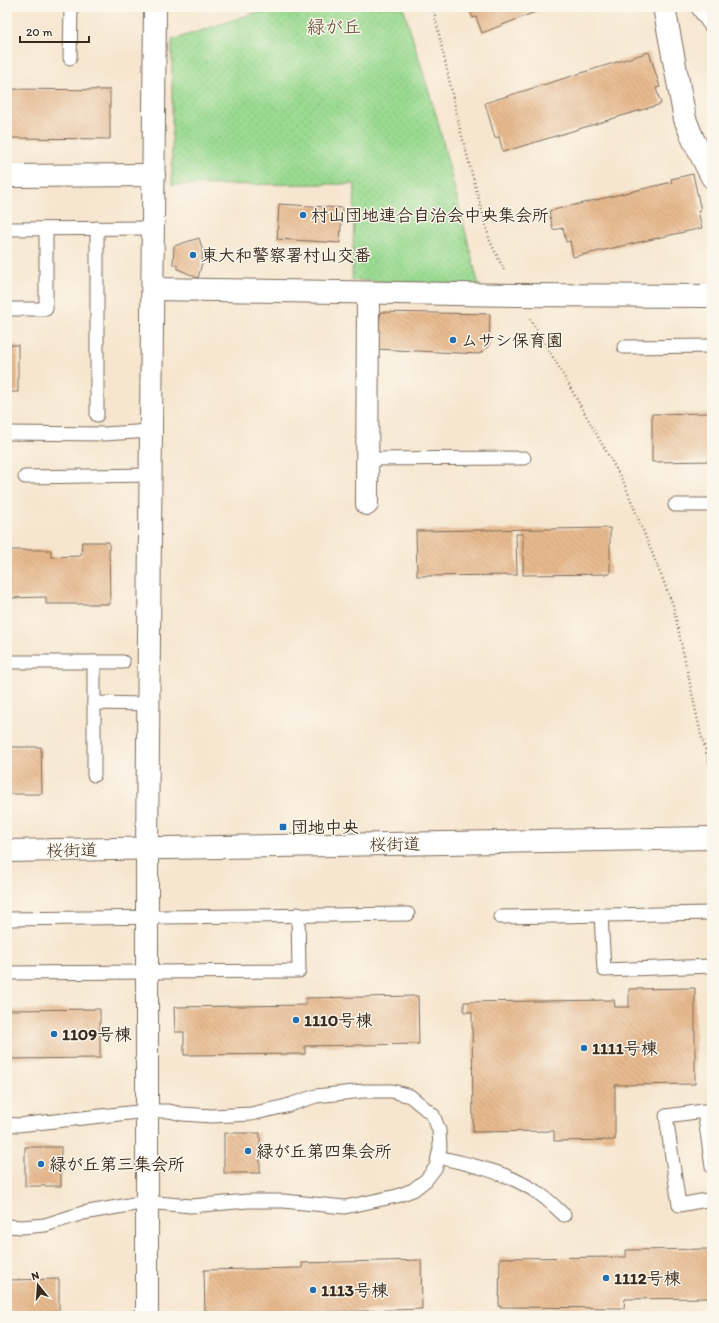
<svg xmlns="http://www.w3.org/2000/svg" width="719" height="1323" font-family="Itim,'Klee One',sans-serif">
  <defs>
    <pattern id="park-dots" width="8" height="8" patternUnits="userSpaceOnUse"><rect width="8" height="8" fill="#9ada91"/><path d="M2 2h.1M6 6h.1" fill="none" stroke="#86bb7d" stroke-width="1.8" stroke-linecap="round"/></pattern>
    <pattern id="building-back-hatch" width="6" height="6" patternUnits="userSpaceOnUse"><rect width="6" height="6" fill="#e7b98e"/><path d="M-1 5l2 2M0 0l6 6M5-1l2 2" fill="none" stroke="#c79f7a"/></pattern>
  </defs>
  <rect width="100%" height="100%" fill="#fbf7ec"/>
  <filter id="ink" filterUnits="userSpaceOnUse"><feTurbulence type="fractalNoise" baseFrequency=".025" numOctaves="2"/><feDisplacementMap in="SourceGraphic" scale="8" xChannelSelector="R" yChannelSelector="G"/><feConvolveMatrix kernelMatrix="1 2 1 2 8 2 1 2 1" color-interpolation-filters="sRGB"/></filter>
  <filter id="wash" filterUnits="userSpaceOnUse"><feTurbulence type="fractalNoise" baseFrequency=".012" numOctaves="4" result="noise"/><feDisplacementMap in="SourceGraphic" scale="16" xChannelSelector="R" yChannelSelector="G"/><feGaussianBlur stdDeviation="0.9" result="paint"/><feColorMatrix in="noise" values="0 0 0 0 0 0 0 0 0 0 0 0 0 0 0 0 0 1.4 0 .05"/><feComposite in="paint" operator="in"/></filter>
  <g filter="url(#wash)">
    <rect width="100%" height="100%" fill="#f6e6cf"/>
    <path fill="url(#park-dots)" stroke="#6a8258" d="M273 7H403L437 118 479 286 352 280 355 184 172 185V40Z"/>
    <g id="blocks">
      <g fill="url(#building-back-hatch)">
        <path d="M468 7H548L482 33 476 17 473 18Z"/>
        <path d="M649 52 660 87 656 88 661 104 503 152 499 137 495 138 485 103Z"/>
        <path d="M7 89 110 90V139L7 138Z"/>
        <path d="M693 174 701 211H698L702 228 573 257 570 241 566 242 563 228 553 230 549 211 672 182 671 179Z"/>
        <path d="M279 204 342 208 340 243 277 239Z"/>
        <path d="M199 238 202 248V263L198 278 178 269 177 265H173L174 246Z"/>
        <path d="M381 312 490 314 489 347 479 354 375 349 379 322Z"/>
        <rect x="7" y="345" width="11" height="47"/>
        <path d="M712 413V461L652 462V414Z"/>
        <path d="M610 528V574L523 575V534H516L517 575 417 576 416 531Z"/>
        <path d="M82 542H109L110 604H46V597L7 598V550H51V557L81 556Z"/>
        <path d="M7 747H41L42 794H7Z"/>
        <path d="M695 988V1084L615 1085V1140L554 1141V1131L473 1132 472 1012H464V1002L614 1000 615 1007H629V989Z"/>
        <path d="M418 996 419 1044 305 1046V1054L184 1055V1032H175L174 1007 306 1005V998Z"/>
        <path d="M100 1009V1058L7 1059V1010Z"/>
        <rect x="224" y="1133" width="36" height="40"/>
        <rect x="25" y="1147" width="36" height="39"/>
        <path d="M712 1249V1298L625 1299 624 1308 499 1307 500 1258 626 1257V1250Z"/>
        <path d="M421 1260 422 1309 305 1313V1316H205L204 1270 302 1268V1263Z"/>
        <path d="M59 1279V1316H7V1280Z"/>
      </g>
    </g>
  </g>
  <g filter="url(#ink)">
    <use href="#blocks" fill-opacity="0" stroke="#7c6c5c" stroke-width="1"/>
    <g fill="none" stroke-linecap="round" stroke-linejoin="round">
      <g stroke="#7c6c5c" stroke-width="15">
        <g id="service">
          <path d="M697 7 712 28"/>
          <path d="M70 58 71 7"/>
          <path d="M97 228V415"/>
          <path d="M7 229 153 228"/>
          <path d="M7 309H46V229"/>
          <path d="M624 347 712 346"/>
          <path d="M7 433 104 434 151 431"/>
          <path d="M367 459 524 458"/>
          <path d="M25 477 151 475"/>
          <path d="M675 505H712"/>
          <path d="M7 662H123"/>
          <path d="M94 662V775"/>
          <path d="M94 703 149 704"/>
          <path d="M601 915 604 970 712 966"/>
          <path d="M500 917 712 913"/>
          <path d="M7 919 408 914"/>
          <path d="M7 973 299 971 298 914"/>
          <path d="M7 1124 18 1125 147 1111H169L182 1114 212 1116 251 1114 286 1106 316 1096 363 1091H392L410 1096 433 1115 439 1130 440 1148 436 1167 426 1180 413 1190 397 1196 345 1207 283 1201H248L191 1206 146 1202 83 1213 45 1225 22 1227 7 1226"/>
          <path d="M438 1157C473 1165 511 1173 541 1195 550 1201 557 1209 564 1215"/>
          <path d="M712 1167 704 1111 666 1116 679 1205 712 1199"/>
        </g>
      </g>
      <g stroke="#7c6c5c" stroke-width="24">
        <g id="minor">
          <path d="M664 7 685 119 693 139 712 177"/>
          <path d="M7 176 154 175"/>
          <path d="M153 289 515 295 712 296"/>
          <path d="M367 504 368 293"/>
          <path d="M147 1316V848L155 7"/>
        </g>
      </g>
      <g stroke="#7c6c5c" stroke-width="24">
        <path id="tertiary" d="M7 851 712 838"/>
      </g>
      <g stroke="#7c6c5c" stroke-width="2.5" stroke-dasharray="1 3" stroke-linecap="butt">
        <path d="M433 7 460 129 490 241 505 272"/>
        <path d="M530 319 557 364 624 483 673 605 701 735 712 771"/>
      </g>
      <use href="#service" stroke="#fff" stroke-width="13"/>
      <use href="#minor" stroke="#fff" stroke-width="22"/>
      <use href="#tertiary" stroke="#fff" stroke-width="22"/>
    </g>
  </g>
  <g fill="#1f6fb2" stroke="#fbf7ec" stroke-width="1.5">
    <circle cx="303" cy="215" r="4"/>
    <circle cx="193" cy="255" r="4"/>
    <circle cx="453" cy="340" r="4"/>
    <rect x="279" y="823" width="8" height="8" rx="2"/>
    <circle cx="296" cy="1020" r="4"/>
    <circle cx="54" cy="1034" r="4"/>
    <circle cx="584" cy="1048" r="4"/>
    <circle cx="248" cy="1151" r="4"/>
    <circle cx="41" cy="1164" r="4"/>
    <circle cx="606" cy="1278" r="4"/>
    <circle cx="313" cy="1290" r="4"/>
  </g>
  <g text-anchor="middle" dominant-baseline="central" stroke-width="3" stroke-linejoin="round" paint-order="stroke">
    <g font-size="17" font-weight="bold" fill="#3b2a1e" stroke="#fbf7ec" text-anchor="start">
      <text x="311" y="215">村山団地連合自治会中央集会所</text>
      <text x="201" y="255">東大和警察署村山交番</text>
      <text x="461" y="340">ムサシ保育園</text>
      <text x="291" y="827">団地中央</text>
      <text x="304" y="1020">1110号棟</text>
      <text x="62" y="1034">1109号棟</text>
      <text x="592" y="1048">1111号棟</text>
      <text x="256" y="1151">緑が丘第四集会所</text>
      <text x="49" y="1164">緑が丘第三集会所</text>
      <text x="614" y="1278">1112号棟</text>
      <text x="321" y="1290">1113号棟</text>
    </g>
    <g font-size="17" fill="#3b2a1e" stroke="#fbf7ec">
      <text transform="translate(395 844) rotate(-1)">桜街道</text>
      <text transform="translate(72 850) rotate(-1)">桜街道</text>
    </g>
    <g font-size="18" font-weight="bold" fill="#775c45" stroke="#fbf7ec">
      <text x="334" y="27">緑が丘</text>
    </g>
  </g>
  <rect width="719" height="1323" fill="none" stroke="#fbf7ec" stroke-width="24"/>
  <g transform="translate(38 1285) rotate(343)" stroke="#fbf7ec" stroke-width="3" paint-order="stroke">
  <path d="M0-3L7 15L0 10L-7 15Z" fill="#3b2a1e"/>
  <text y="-6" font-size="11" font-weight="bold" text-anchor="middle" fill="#3b2a1e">N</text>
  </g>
  <path d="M20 36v6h69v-6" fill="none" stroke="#3b2a1e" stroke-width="2"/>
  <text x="26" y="36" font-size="12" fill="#3b2a1e" stroke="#fbf7ec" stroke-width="3" paint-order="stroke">20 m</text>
</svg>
